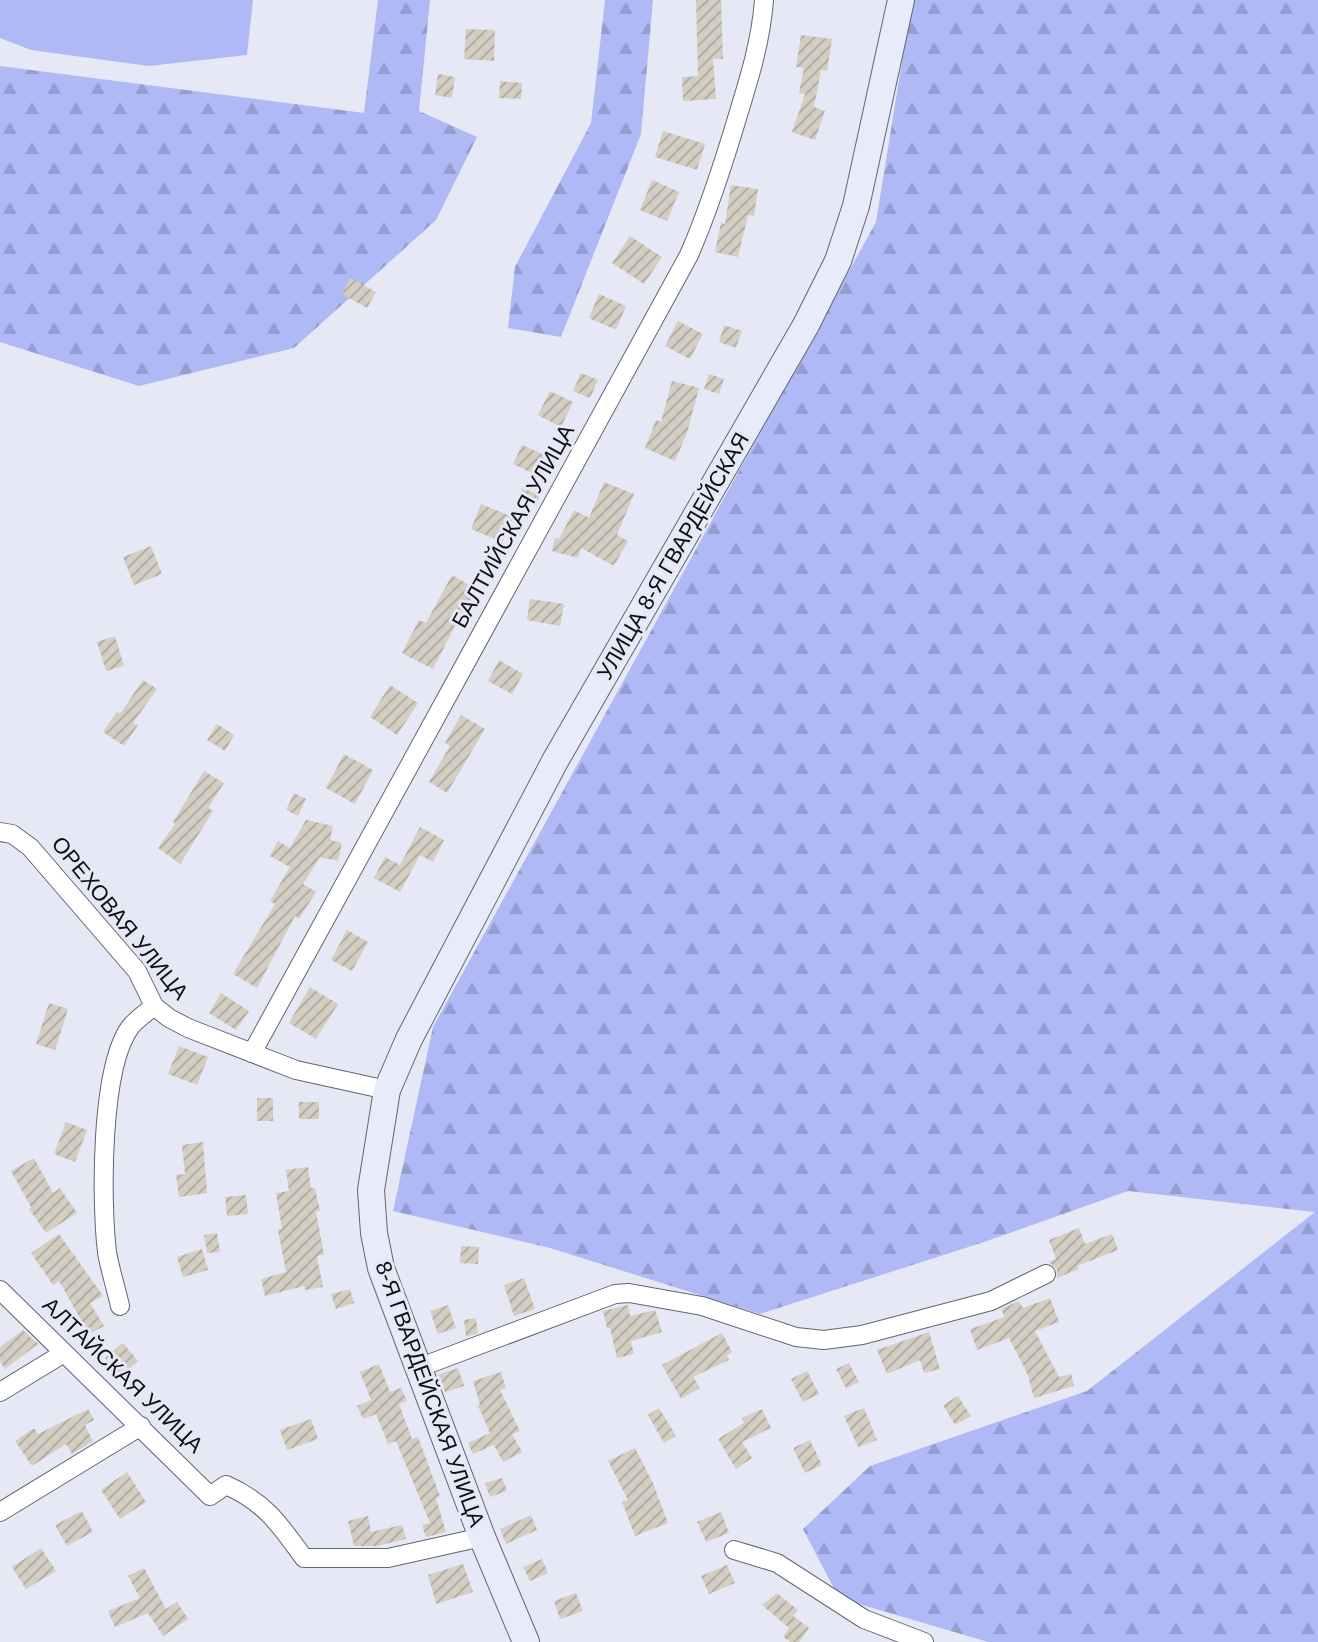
<svg xmlns="http://www.w3.org/2000/svg" width="1318" height="1642" font-family="Helvetica,sans-serif">
  <defs>
    <pattern id="forest-firs" width="22" height="20" patternUnits="userSpaceOnUse" patternTransform="scale(2)"><rect width="22" height="20" fill="#aeb9f5"/><path d="M5 1l3.5 6h-7zM16 11l3.5 6h-7z" fill="#949ed1"/></pattern>
    <pattern id="building-hatch" width="6" height="6" patternUnits="userSpaceOnUse" patternTransform="scale(2)"><rect width="6" height="6" fill="#d3cdc2"/><path d="M-1 1l2-2M0 6l6-6M5 7l2-2" fill="none" stroke="#b4afa6"/></pattern>
  </defs>
  <rect width="100%" height="100%" fill="#e6e8f5"/>
  <path fill="#aeb9f5" d="M0 0H253L247 55 149 66 31 50 0 38Z"/>
  <g fill="url(#forest-firs)">
    <path d="M378 0H430L419 111 477 137 436 220 294 348 139 386 0 342V66L364 113Z"/>
    <path d="M605 0H653L641 134 561 337 508 328 515 267 591 123Z"/>
    <path d="M912 0H1318V1642H988L839 1598 803 1529 870 1466 1087 1391 1315 1212 1128 1191 984 1242 760 1314 550 1248 393 1211 433 1027 876 222Z"/>
  </g>
  <g fill="url(#building-hatch)">
    <path d="M696 0H721L723 59H713L716 99 683 101 682 77 698 76Z"/>
    <path d="M466 29 495 30 494 61 464 59Z"/>
    <path d="M801 35 832 39 827 71 821 70 814 107 825 111 815 140 792 132 805 94 799 93 804 68 796 67Z"/>
    <path d="M438 74 455 77 452 98 435 95Z"/>
    <path d="M500 81 522 83 521 99 499 98Z"/>
    <path d="M663 131 705 144 697 170 655 157Z"/>
    <path d="M652 180 679 192 667 221 640 210Z"/>
    <path d="M731 185 758 189 754 216 748 215 738 257 715 252 721 223 725 224Z"/>
    <path d="M630 236 662 257 644 284 612 263Z"/>
    <path d="M350 278 376 292 367 308 342 294Z"/>
    <path d="M599 294 626 306 616 330 589 318Z"/>
    <path d="M678 321 703 334 690 359 665 346Z"/>
    <path d="M724 325 742 331 736 348 719 342Z"/>
    <path d="M581 373 598 380 590 398 573 391Z"/>
    <path d="M709 374 724 379 719 394 704 389Z"/>
    <path d="M672 381 699 388 687 433 675 461 645 448 656 420 661 422Z"/>
    <path d="M550 391 573 402 561 427 538 415Z"/>
    <path d="M522 445 547 456 538 476 513 464Z"/>
    <path d="M604 482 634 494 617 535 628 541 614 566 581 548 578 558 552 551 555 538 559 539 574 510 589 518Z"/>
    <path d="M522 488 540 495 536 506 518 499Z"/>
    <path d="M481 504 513 517 502 542 471 529Z"/>
    <path d="M151 546 162 574 134 585 123 557Z"/>
    <path d="M452 575 478 590 463 617 460 616 433 669 402 653 419 620 426 623Z"/>
    <path d="M530 599 564 604 560 626 527 620Z"/>
    <path d="M115 636 124 666 106 671 97 642Z"/>
    <path d="M499 660 523 674 512 694 488 681Z"/>
    <path d="M143 680 157 689 133 723 138 725 124 746 103 732 117 712 120 714Z"/>
    <path d="M390 685 418 703 397 735 370 717Z"/>
    <path d="M461 715 485 729 447 793 429 782 450 746 445 743Z"/>
    <path d="M217 724 234 735 225 751 207 740Z"/>
    <path d="M344 754 373 770 355 804 326 788Z"/>
    <path d="M204 771 224 783 208 808 213 811 180 864 158 848 175 824 173 822Z"/>
    <path d="M294 793 306 799 298 816 286 810Z"/>
    <path d="M306 820 333 826 330 840 342 843 338 861 320 857 303 884 316 892 299 919 295 916 257 988 233 974 275 904 270 901 290 867 270 856 278 841 290 848Z"/>
    <path d="M420 827 444 840 433 862 420 855 400 892 374 878 385 857 400 865Z"/>
    <path d="M347 930 368 942 352 971 331 960Z"/>
    <path d="M310 987 338 1004 316 1039 289 1023Z"/>
    <path d="M221 993 249 1011 236 1030 209 1013Z"/>
    <path d="M49 1003 68 1009 55 1050 36 1044Z"/>
    <path d="M179 1046 208 1057 197 1085 168 1074Z"/>
    <rect x="257" y="1098" width="16" height="23"/>
    <rect x="299" y="1102" width="20" height="17"/>
    <path d="M66 1122 87 1130 75 1162 54 1154Z"/>
    <path d="M203 1142 207 1193 179 1197 176 1175 185 1174 182 1145Z"/>
    <path d="M34 1158 53 1193 60 1188 77 1213 46 1233 29 1209 31 1207 11 1171Z"/>
    <path d="M308 1167 311 1188H315L320 1211 316 1212 324 1255 317 1256 323 1287 305 1290 304 1286 265 1296 261 1279 286 1272 278 1230 282 1229 276 1193 289 1191 286 1170Z"/>
    <path d="M246 1195 248 1214 227 1216 225 1197Z"/>
    <path d="M1079 1228 1085 1244 1112 1234 1118 1250 1077 1266 1079 1269 1057 1278V1269L1049 1262 1056 1259 1049 1240Z"/>
    <path d="M217 1233 220 1252 207 1253 204 1235Z"/>
    <path d="M59 1234 103 1296 90 1303 104 1326 89 1334 59 1281 53 1285 31 1253Z"/>
    <path d="M461 1246 479 1247 478 1264 460 1263Z"/>
    <path d="M202 1249 208 1270 183 1277 177 1257Z"/>
    <path d="M524 1278 535 1309 514 1316 504 1285Z"/>
    <path d="M350 1289 354 1303 336 1309 331 1294Z"/>
    <path d="M1050 1298 1059 1322 1035 1331 1059 1377 1071 1374 1074 1386 1034 1398 1027 1373 1009 1338 977 1350 970 1329 1005 1317 1001 1309 1019 1301 1023 1308Z"/>
    <path d="M448 1305 456 1328 438 1334 430 1311Z"/>
    <path d="M628 1305 630 1316 655 1310 662 1332 631 1341 634 1354 617 1358 610 1328H607L603 1311Z"/>
    <path d="M476 1318 478 1333 466 1337 464 1320Z"/>
    <path d="M23 1330 38 1344 5 1369 0 1361V1347Z"/>
    <path d="M929 1332 940 1369 924 1373 920 1360 887 1374 877 1350Z"/>
    <path d="M722 1333 732 1352 727 1355 729 1360 693 1377 700 1388 681 1399 662 1365Z"/>
    <path d="M123 1343 138 1361 121 1376 105 1358Z"/>
    <path d="M849 1363 859 1382 846 1388 836 1369Z"/>
    <path d="M379 1364 390 1392 401 1388 407 1401 399 1404 412 1439 418 1437 440 1496 436 1498 446 1532 426 1537 422 1525 430 1523 396 1441 388 1444 376 1414 363 1419 357 1406 371 1400 360 1372Z"/>
    <path d="M458 1368 464 1386 445 1392 438 1375Z"/>
    <path d="M807 1371 819 1394 803 1402 791 1379Z"/>
    <path d="M501 1372 506 1388 500 1390 520 1431 512 1434 522 1452 503 1462 494 1445 473 1454 468 1443 490 1433 478 1406 480 1405 473 1381Z"/>
    <path d="M958 1396 971 1416 955 1425 943 1405Z"/>
    <path d="M659 1408 676 1436 664 1443 648 1415Z"/>
    <path d="M864 1408 877 1440 858 1447 844 1416Z"/>
    <path d="M88 1409 94 1420 85 1425 93 1441 72 1454 66 1444 32 1466 15 1441 34 1428 38 1434Z"/>
    <path d="M762 1409 771 1428 742 1442 752 1458 736 1469 718 1439 744 1423 742 1418Z"/>
    <path d="M311 1419 318 1439 287 1450 280 1430Z"/>
    <path d="M810 1440 822 1465 805 1473 793 1448Z"/>
    <path d="M635 1448 653 1483 668 1523 635 1536 622 1502 628 1500 608 1461Z"/>
    <path d="M127 1472 146 1502 120 1519 101 1490Z"/>
    <path d="M502 1478 507 1491 490 1497 485 1483Z"/>
    <path d="M82 1511 93 1532 67 1546 55 1525Z"/>
    <path d="M721 1512 729 1533 706 1542 697 1522Z"/>
    <path d="M531 1515 537 1530 506 1544 500 1529Z"/>
    <path d="M368 1516 371 1532 402 1525 406 1539 377 1546H354L348 1521Z"/>
    <path d="M41 1548 56 1571 26 1589 12 1567Z"/>
    <path d="M542 1559 548 1573 530 1581 523 1567Z"/>
    <path d="M463 1564 473 1592 436 1604 428 1575Z"/>
    <path d="M727 1565 735 1583 709 1594 701 1576Z"/>
    <path d="M144 1568 166 1609 177 1602 188 1619 163 1636 148 1613 115 1627 108 1611 140 1598 128 1576Z"/>
    <path d="M576 1593 583 1611 560 1619 554 1601Z"/>
    <path d="M777 1593 798 1610 793 1616 809 1628 799 1642H790L783 1637 789 1628 762 1605Z"/>
  </g>
  <g fill="none" stroke-linecap="round" stroke-linejoin="round">
    <g stroke="#636570" stroke-width="20">
      <g id="street">
        <path d="M0 832 12 834 30 847 137 971 154 1006 169 1018 188 1028 296 1070 387 1090"/>
        <path d="M252 1053 689 255C709 209 724 162 738 115 750 76 761 40 764 0"/>
        <path d="M0 1290 210 1496 226 1485C265 1502 280 1525 304 1558H388L482 1537"/>
        <path d="M120 1306C116 1288 110 1270 107 1252 101 1202 100 1066 131 1026 137 1019 147 1012 154 1006"/>
        <path d="M418 1368 615 1294 629 1293 702 1306 796 1337 824 1340 862 1335 991 1301 1046 1274"/>
        <path d="M0 1392 64 1353"/>
        <path d="M0 1512 141 1426"/>
        <path d="M734 1550 777 1563 864 1619 924 1642"/>
      </g>
    </g>
    <g stroke="#636570" stroke-width="28">
      <path id="secondary" d="M526 1642 482 1537 381 1268 374 1233 371 1190 387 1090 409 1039 555 761 806 325 838 261 856 206 901 0"/>
    </g>
    <use href="#street" stroke="#fff" stroke-width="18"/>
    <use href="#secondary" stroke="#e8ebf9" stroke-width="26"/>
  </g>
  <g text-anchor="middle" dominant-baseline="central" stroke-width="6" stroke-linejoin="round" paint-order="stroke">
    <g font-size="22" fill="#0f1014" stroke="#e6e8f5">
      <text transform="translate(513 526) rotate(-61)">БАЛТИЙСКАЯ УЛИЦА</text>
      <text transform="translate(673 556) rotate(-60)">УЛИЦА 8-Я ГВАРДЕЙСКАЯ</text>
      <text transform="translate(120 918) rotate(51)">ОРЕХОВАЯ УЛИЦА</text>
      <text transform="translate(123 1375) rotate(44)">АЛТАЙСКАЯ УЛИЦА</text>
      <text transform="translate(430 1394) rotate(70)">8-Я ГВАРДЕЙСКАЯ УЛИЦА</text>
    </g>
  </g>
</svg>
